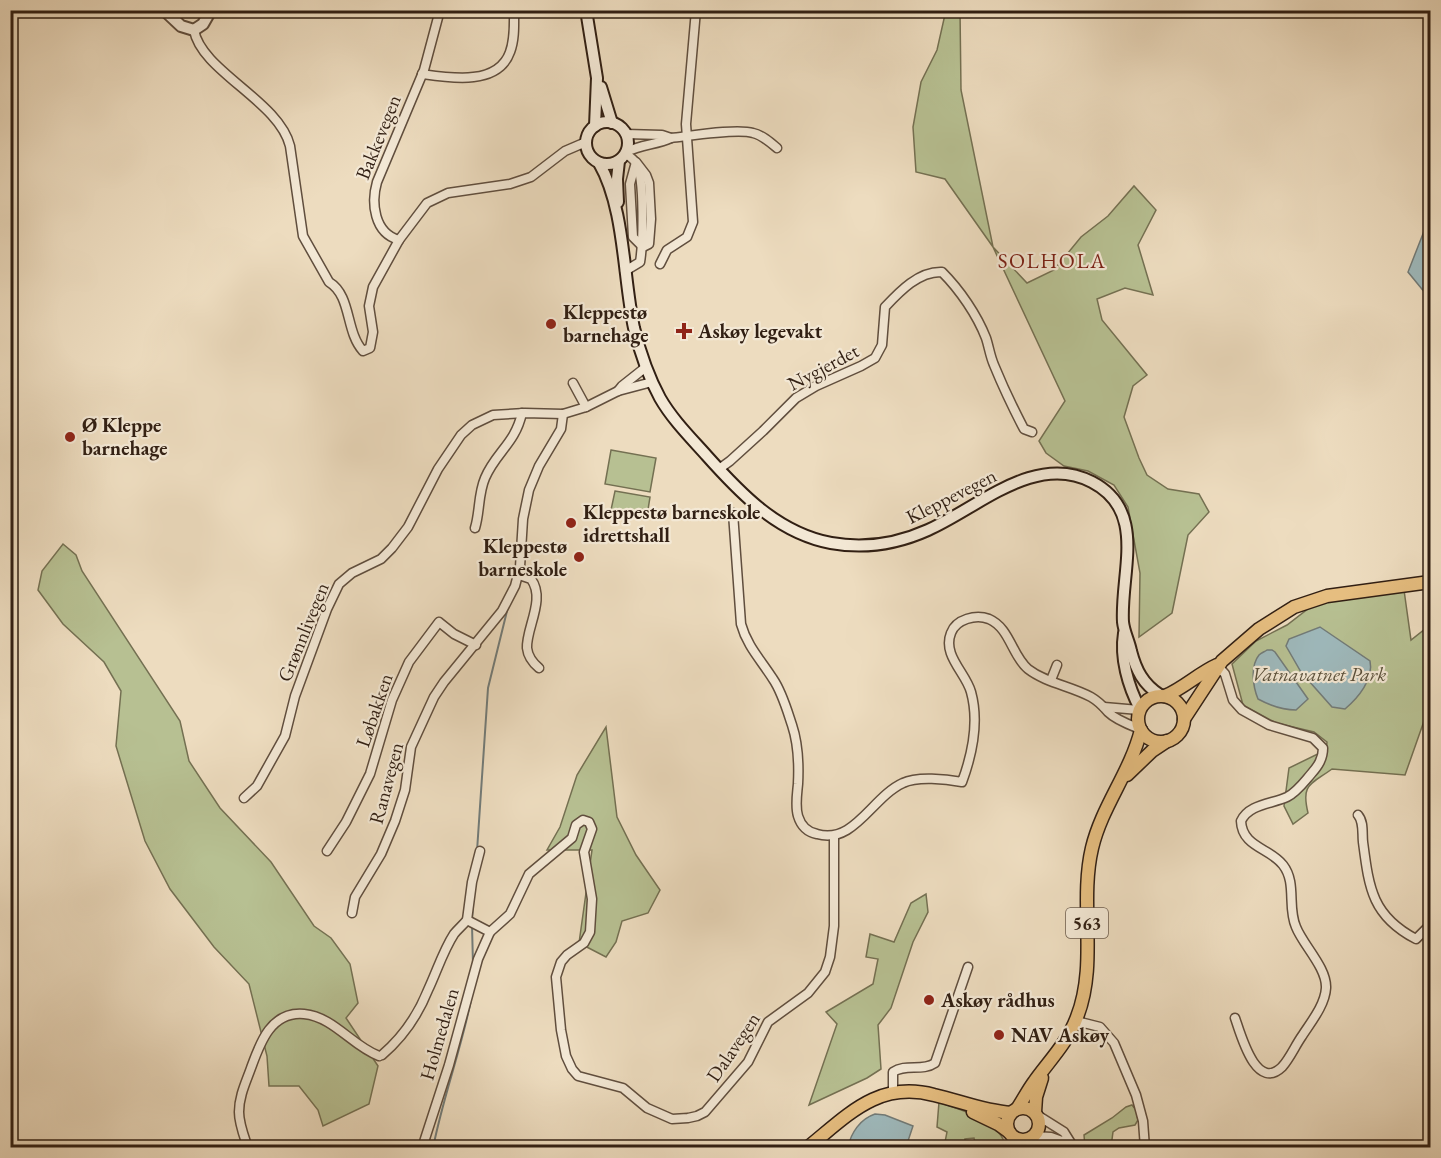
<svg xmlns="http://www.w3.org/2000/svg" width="1441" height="1158" font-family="'EB Garamond',serif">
  <rect width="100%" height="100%" fill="#eddcbf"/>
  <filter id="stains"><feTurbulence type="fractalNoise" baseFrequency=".00333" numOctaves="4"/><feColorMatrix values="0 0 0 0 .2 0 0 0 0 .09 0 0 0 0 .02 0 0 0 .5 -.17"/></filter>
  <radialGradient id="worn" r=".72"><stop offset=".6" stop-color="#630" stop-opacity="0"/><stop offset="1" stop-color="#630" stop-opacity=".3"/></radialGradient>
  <g fill="#b7c092" stroke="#747052" stroke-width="1.5">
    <path d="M946 10 960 11 961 90 993 247 1027 283 1054 270 1081 237 1108 216 1134 186 1156 210 1138 245 1153 295 1125 288 1097 299 1102 320 1147 375 1133 386 1124 417 1139 458 1147 475 1168 489 1199 494 1209 512 1188 535 1172 613 1139 637 1140 573 1128 507 1114 485 1088 471 1064 466 1046 453 1039 441 1065 401 993 247 945 179 916 172 913 127 921 82 937 50Z"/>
    <path d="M611 450 656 458 650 492 605 484Z"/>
    <path d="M615 491 650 497 647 516 611 510Z"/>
    <path d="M63 544 76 555 82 571 180 721 189 761 220 808 271 862 314 926 331 938 350 964 358 1003 346 1018 378 1066 369 1104 323 1126 318 1110 299 1086H269L267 1056 249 984 214 947 170 889 145 841 116 746 121 691 104 662 63 624 38 590 42 571Z"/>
    <path d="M1404 590 1411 640 1430 625V704L1405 775 1332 769C1310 785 1301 784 1308 813L1293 824 1284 806 1289 768 1326 750 1327 742 1314 732 1276 723 1243 705 1232 664 1256 641 1287 625 1313 605 1342 598Z"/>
    <path d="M606 727 617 817 636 855 660 890 648 913 622 921 616 942 606 957 579 943 592 850H547L560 827 577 775Z"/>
    <path d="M926 894 928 912 913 942 891 1008 878 1025 881 1069 867 1078 809 1105 837 1024 826 1012 873 984 878 959 866 957 870 934 894 942 911 903Z"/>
    <path d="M939 1102C963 1111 999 1119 1006 1147H976L974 1138 965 1139V1147H948L945 1142 947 1132 937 1127Z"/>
    <path d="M1132 1105 1136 1110 1138 1120 1135 1125 1119 1128 1113 1132 1111 1147H1085L1084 1135 1112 1118 1126 1107Z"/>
  </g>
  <g fill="#9eb9bc" stroke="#727b78" stroke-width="1.5">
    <path d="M1430 220V299L1408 272 1428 221Z"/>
    <path d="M1320 627 1370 661C1374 679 1358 698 1345 709L1332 707 1301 672 1286 646 1289 639Z"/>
    <path d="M1267 650H1272L1275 652 1308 699 1296 710C1282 710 1271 706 1258 699 1253 687 1250 666 1259 655 1261 653 1264 652 1267 650Z"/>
    <path d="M875 1114 885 1115 913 1126 906 1147H848C851 1133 860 1119 875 1114Z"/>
  </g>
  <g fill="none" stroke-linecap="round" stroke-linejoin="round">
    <g stroke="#727b78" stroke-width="2">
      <path d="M477 851 488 688 508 607"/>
      <path d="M472 920 473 904"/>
      <path d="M472 925 473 965"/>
      <path d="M433 1148C443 1097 461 1050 471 1000"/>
    </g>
    <g stroke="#604e3e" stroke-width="11">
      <g id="minor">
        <path d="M194 30C201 71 279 101 290 146L303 236 329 282C352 296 345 331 363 351L370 348 373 332 369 306 373 287 399 240 427 203 448 193 510 184 531 177 565 151 586 142"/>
        <path d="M422 74C450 78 498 86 510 52 515 39 514 24 514 10"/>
        <path d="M626 134 662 135 671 138"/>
        <path d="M627 152C641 144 657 145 671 138 690 136 737 128 753 133 762 135 770 142 777 148"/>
        <path d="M636 162 646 175 649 183 651 219 649 244 643 247 633 237 630 184Z"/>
        <path d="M399 240C374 233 371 203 377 182L424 70 440 10"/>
        <path d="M660 264 667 250 687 237 693 222 686 124 696 10"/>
        <path d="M625 271 640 262C643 244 645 178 636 163 634 160 629 156 626 154"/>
        <path d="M573 383 586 407"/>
        <path d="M618 391 622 386 646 367"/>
        <path d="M719 469 730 461 763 431 796 398 816 386 861 366 875 358 882 345 885 307C900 291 919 271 942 272 960 290 977 315 986 338 989 347 990 356 994 365 1003 387 1013 408 1024 429L1032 432"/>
        <path d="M733 513 741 624C747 646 761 660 773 679 782 692 787 710 792 725 798 743 799 765 798 784 797 795 795 806 798 816 801 826 807 832 817 834 854 845 872 797 903 783 917 776 946 779 962 782 972 755 979 721 971 692 966 673 942 655 951 633 956 619 976 614 989 619 1010 628 1012 656 1028 669 1046 683 1071 686 1091 697 1098 701 1103 706 1108 712 1116 720 1130 725 1140 729"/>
        <path d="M475 528C480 512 478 494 485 478 496 452 515 444 522 413"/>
        <path d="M519 575 531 579C546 599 526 628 527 648 528 657 533 663 539 668"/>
        <path d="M1217 665 1225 674 1233 700 1242 710 1269 725 1313 738 1323 748C1323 759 1318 766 1311 774 1304 782 1297 792 1287 797 1272 804 1249 804 1241 821 1242 847 1270 848 1283 865 1297 883 1287 907 1296 927 1303 945 1327 968 1326 988 1325 1005 1311 1022 1302 1036 1295 1046 1290 1058 1282 1067 1256 1092 1241 1035 1235 1018"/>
        <path d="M1051 680 1057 665"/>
        <path d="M1104 707 1139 710"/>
        <path d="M244 798 257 786 285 736 295 696 327 609 339 584 352 573 381 559 392 548 408 527 438 469 461 435 472 425 493 415 525 413 563 414 586 407 618 391 652 382"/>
        <path d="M1358 815C1364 822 1362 833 1363 842 1369 888 1372 916 1416 939L1430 925"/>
        <path d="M327 851 346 822 370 774 392 700 409 662 439 622 454 634 476 645"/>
        <path d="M352 913 355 897 381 854 395 821 405 790 411 747 434 697 444 682 502 611 515 586 520 567 523 519 529 490 539 466 561 429 563 414"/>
        <path d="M467 920 472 882 480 851"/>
        <path d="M490 932 510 914 529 874 572 838 576 825 583 820 589 822 592 829 584 852 592 899 590 932 584 943 567 955 561 962 556 977 561 1030 566 1056 572 1069 578 1076 623 1088 647 1108 672 1119 688 1118 697 1116 705 1112 748 1062 768 1022 808 993 825 972 830 957 834 926V836"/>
        <path d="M1076 1021 1100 1027 1114 1043 1136 1095 1143 1121 1145 1148"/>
        <path d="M382 1055C403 1037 418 1015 428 990 437 971 443 951 454 934 458 929 463 925 467 920L490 932 478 959 449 1065 422 1148"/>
        <path d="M893 1092V1072C906 1063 922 1072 935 1063L968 967"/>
        <path d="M1037 1115 1064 1132 1074 1148"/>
        <path d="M1034 1136 1051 1137 1073 1145"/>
        <path d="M187 1148H198"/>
        <path d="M248 1148C244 1136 239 1124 239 1112 239 1096 246 1082 251 1068 260 1043 271 1011 304 1014 334 1017 352 1046 379 1056"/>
      </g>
    </g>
    <g stroke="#604e3e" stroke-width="14">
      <path id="tertiary" d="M164 10 181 26 194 30 203 24 211 10"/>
    </g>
    <g stroke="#311f13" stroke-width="14">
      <g id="secondary">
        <path d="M586 10 597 78 595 126"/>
        <path d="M601 87 612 123"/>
        <circle cx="607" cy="143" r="21"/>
        <path d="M599 163C625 208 623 277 634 328 640 352 648 376 660 398 672 419 690 437 707 456 741 494 778 533 831 543 864 549 897 544 928 530 978 508 1035 452 1092 482 1148 511 1120 573 1123 622 1124 632 1129 641 1131 651 1136 670 1143 684 1160 695"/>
        <path d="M618 202 617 179 619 161"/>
        <path d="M1124 633C1120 658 1128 686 1140 709"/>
      </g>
    </g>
    <g stroke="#311f13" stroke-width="15">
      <g id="primary">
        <path d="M1165 696C1184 688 1199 673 1217 665"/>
        <circle cx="1161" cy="719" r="23"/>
        <path d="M1184 719 1222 661 1259 629 1294 607 1327 596 1430 582"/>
        <path d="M1127 775 1152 751 1167 741"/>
        <circle cx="1023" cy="1124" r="16"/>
        <path d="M1017 1109C1023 1100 1028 1090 1034 1082 1049 1061 1068 1042 1077 1017 1098 964 1079 903 1092 848 1102 806 1130 773 1141 730"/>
        <path d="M973 1112 998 1124 1009 1132"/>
        <path d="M1035 1112 1036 1097 1042 1078"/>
        <path d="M807 1148C847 1116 878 1080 934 1095 960 1101 984 1111 1011 1113"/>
      </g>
    </g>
    <use href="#minor" stroke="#f3e8d5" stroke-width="8"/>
    <use href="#tertiary" stroke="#f3e8d5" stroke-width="10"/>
    <use href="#secondary" stroke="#f3e8d5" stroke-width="10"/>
    <use href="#primary" stroke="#e6be80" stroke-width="12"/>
  </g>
  <g fill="#8f2418" stroke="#f3e8d5" stroke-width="2">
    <circle cx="551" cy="324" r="6"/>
    <path d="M681 322h6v6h6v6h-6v6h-6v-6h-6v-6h6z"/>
    <circle cx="70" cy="437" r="6"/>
    <circle cx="571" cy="523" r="6"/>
    <circle cx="579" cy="557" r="6"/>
    <circle cx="929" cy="1000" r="6"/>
    <circle cx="999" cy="1035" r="6"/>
  </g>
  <g text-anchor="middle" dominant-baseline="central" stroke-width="4.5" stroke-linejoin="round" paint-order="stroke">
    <rect fill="#f3e8d5" stroke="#6b5b4d" stroke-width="1.5" x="1066" y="908" width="42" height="30" rx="4.5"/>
    <g font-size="18" font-weight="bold" fill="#311f13">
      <text x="1087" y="923">563</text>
    </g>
    <g font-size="20" fill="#311f13" stroke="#f3e8d5">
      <text transform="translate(378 137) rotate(-68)">Bakkevegen</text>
      <text transform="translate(823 367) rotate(-28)">Nygjerdet</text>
      <text transform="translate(951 496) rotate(-27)">Kleppevegen</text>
      <text transform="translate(303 632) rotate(-68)">Grønnlivegen</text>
      <text transform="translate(374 710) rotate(-71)">Løbakken</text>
      <text transform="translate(386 783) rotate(-75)">Ranavegen</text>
      <text transform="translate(439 1034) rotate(-74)">Holmedalen</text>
      <text transform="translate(733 1047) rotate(-56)">Dalavegen</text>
    </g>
    <g font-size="20" font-weight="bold" fill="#311f13" stroke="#f3e8d5" text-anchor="start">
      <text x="563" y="312">Kleppestø<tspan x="563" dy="23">barnehage</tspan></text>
      <text x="698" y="331">Askøy legevakt</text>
      <text x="82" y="425">Ø Kleppe<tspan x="82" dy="23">barnehage</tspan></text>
      <text x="583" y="512">Kleppestø barneskole<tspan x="583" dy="23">idrettshall</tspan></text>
      <text x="567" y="546" text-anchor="end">Kleppestø<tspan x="567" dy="23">barneskole</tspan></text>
      <text x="941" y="1000">Askøy rådhus</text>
      <text x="1011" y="1035">NAV Askøy</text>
    </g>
    <g font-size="20" font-style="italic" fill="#594f39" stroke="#f3e8d5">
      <text x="1319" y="674">Vatnavatnet Park</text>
    </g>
    <g font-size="21" letter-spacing="1.5" fill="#7a1f14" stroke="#f3e8d5">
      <text x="1052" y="260">SOLHOLA</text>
    </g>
  </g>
  <rect width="1441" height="1158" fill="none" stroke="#eddcbf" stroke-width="36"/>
  <rect x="12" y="12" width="1417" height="1134" fill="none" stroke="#311f13" stroke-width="3"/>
  <rect x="18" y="18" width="1405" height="1122" fill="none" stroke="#311f13" stroke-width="1.5"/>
  <rect width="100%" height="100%" filter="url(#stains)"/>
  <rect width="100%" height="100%" fill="url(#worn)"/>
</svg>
